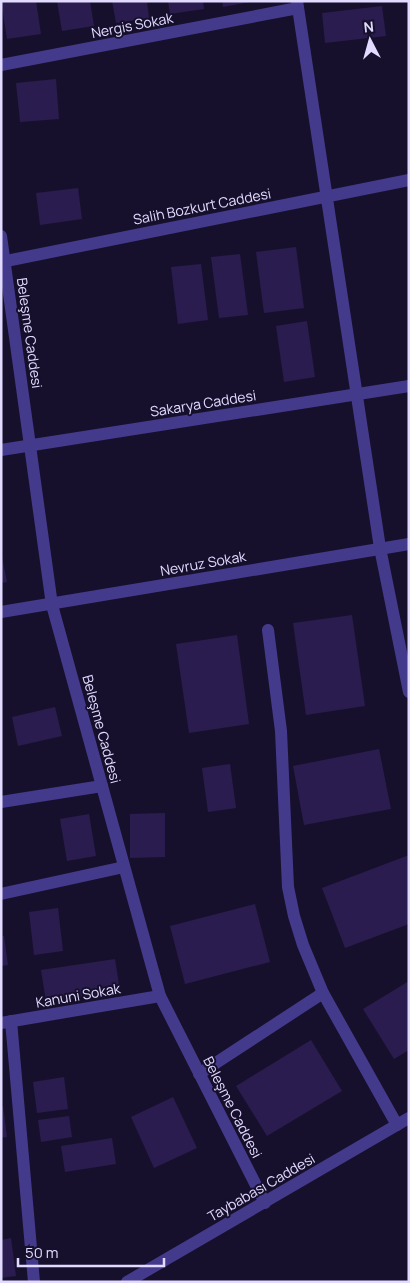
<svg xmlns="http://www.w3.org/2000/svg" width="410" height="1283" font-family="Manrope,sans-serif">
  <rect width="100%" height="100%" fill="#17102c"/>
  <g fill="#2a1c4e">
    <path d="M1 1H36L41 34 7 39Z"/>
    <path d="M57 1H90L94 26 62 31Z"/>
    <path d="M112 1H147L149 18 116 23Z"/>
    <path d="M168 1H203L204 9 170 14Z"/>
    <path d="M222 1H250V2L223 7Z"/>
    <path d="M382 6 386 36 325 43 322 13Z"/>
    <path d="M56 79 59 119 20 122 16 83Z"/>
    <path d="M78 188 82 219 40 225 36 193Z"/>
    <path d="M296 247 304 308 264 313 256 252Z"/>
    <path d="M240 254 248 315 219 318 211 257Z"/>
    <path d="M201 264 208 320 178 324 171 267Z"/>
    <path d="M307 321 315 377 284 382 276 326Z"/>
    <path d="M1 552 7 582 1 583Z"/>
    <path d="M352 615 365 706 306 715 293 623Z"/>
    <path d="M237 635 249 724 189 733 176 644Z"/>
    <path d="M55 707 62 736 18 746 12 717Z"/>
    <path d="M379 749 391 809 304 825 293 766Z"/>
    <path d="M230 764 236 808 208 812 202 768Z"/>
    <path d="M165 813V857L130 858V814Z"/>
    <path d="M89 814 96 856 67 861 60 819Z"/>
    <path d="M409 855V924L345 948 322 888Z"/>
    <path d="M255 904 270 962 185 984 170 926Z"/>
    <path d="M58 908 63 951 34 955 29 912Z"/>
    <path d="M1 936H4L8 965 1 966Z"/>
    <path d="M115 959 120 991 46 1002 41 970Z"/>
    <path d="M409 981V1050L394 1059 363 1009Z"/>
    <path d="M311 1040 342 1091 267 1136 236 1086Z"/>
    <path d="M64 1077 68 1109 37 1113 33 1082Z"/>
    <path d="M173 1097 197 1148 154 1168 131 1117Z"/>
    <path d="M3 1106 7 1137 1 1138V1107Z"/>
    <path d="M69 1116 72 1137 41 1142 38 1120Z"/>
    <path d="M112 1138 116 1164 65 1172 61 1146Z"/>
    <path d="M11 1238 16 1276 1 1278V1240Z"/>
  </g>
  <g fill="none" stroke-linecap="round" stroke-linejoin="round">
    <g stroke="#443a8c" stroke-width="12">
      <path d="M297 1 380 548 409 692"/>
      <path d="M1 65 298 8"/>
      <path d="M1 236 52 605 160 996 265 1203"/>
      <path d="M1 262 409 180"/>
      <path d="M1 450 409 386"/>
      <path d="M1 612 409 544"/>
      <path d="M268 630 281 731 288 887 294 916 303 945 323 993 397 1125"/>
      <path d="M1 802 102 786"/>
      <path d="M1 894 124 867"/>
      <path d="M11 1021 34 1282"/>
      <path d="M1 1023 160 996"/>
      <path d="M199 1074 323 993"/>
      <path d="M127 1282 409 1118"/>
    </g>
  </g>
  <g text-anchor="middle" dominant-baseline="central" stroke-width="4" stroke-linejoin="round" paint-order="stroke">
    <g font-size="14" fill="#e2dbff" stroke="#17102c">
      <text transform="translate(132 25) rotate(-11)">Nergis Sokak</text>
      <text transform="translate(202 206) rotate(-11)">Salih Bozkurt Caddesi</text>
      <text transform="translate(30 333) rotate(82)">Beleşme Caddesi</text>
      <text transform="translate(203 403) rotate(-9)">Sakarya Caddesi</text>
      <text transform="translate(203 563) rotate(-10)">Nevruz Sokak</text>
      <text transform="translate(102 729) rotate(75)">Beleşme Caddesi</text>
      <text transform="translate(78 995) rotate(-10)">Kanuni Sokak</text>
      <text transform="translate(233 1107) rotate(63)">Beleşme Caddesi</text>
      <text transform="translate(261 1187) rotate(-30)">Taybabası Caddesi</text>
    </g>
  </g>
  <rect width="410" height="1283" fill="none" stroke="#e2dbff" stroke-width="5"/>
  <g transform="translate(370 40) rotate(354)" stroke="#17102c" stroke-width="4" paint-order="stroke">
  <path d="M0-4L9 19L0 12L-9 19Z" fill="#e2dbff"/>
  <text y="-8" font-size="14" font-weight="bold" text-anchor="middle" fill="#e2dbff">N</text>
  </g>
  <path d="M18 1258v8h146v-8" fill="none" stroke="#e2dbff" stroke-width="2.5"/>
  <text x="25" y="1258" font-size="15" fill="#e2dbff" stroke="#17102c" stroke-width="4" paint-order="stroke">50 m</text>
</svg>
